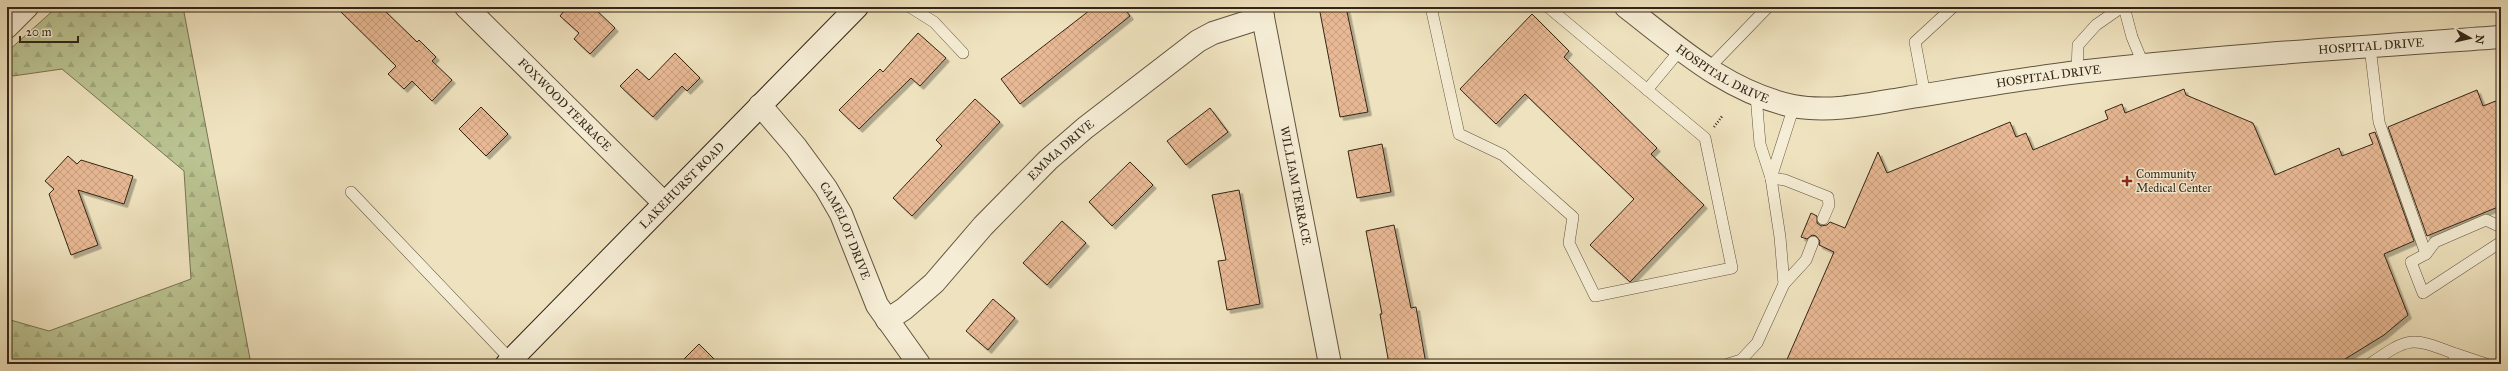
<svg xmlns="http://www.w3.org/2000/svg" width="2508" height="371" font-family="'IM FELL Great Primer',serif">
  <defs>
    <pattern id="forest-firs" width="22" height="20" patternUnits="userSpaceOnUse"><rect width="22" height="20" fill="#bac391"/><path d="M5 1l3.5 6h-7zM16 11l3.5 6h-7z" fill="#a0a77c"/></pattern>
    <pattern id="building-cross-hatch" width="8" height="8" patternUnits="userSpaceOnUse"><rect width="8" height="8" fill="#e8b994"/><path d="M0 0l8 8M0 8l8-8" fill="none" stroke="#c79f7f"/></pattern>
    <filter id="shadow"><feDropShadow dx="3.5" dy="3.5" stdDeviation="0" flood-color="#0004"/></filter>
  </defs>
  <rect width="100%" height="100%" fill="#efe3bf"/>
  <filter id="stains"><feTurbulence type="fractalNoise" baseFrequency=".005" numOctaves="4"/><feColorMatrix values="0 0 0 0 .2 0 0 0 0 .09 0 0 0 0 .02 0 0 0 .5 -.17"/></filter>
  <radialGradient id="worn" r=".72"><stop offset=".6" stop-color="#630" stop-opacity="0"/><stop offset="1" stop-color="#630" stop-opacity=".3"/></radialGradient>
  <path fill="url(#forest-firs)" stroke="#767454" d="M57 7H183L251 364H7V319L49 331 191 279 184 171 62 69 13 76 7 67V52Z"/>
  <g fill="url(#building-cross-hatch)" stroke="#332517" filter="url(#shadow)">
    <path d="M336 7H381L417 42 419 40 436 57 432 61 452 80 432 101 412 81 404 89 388 74 396 66Z"/>
    <path d="M567 7H593L615 28 590 54 574 39 579 33 560 16Z"/>
    <path d="M1094 7H1123L1130 16 1020 104 1001 79Z"/>
    <path d="M1319 7H1346L1368 112 1340 117Z"/>
    <path d="M1532 14 1569 51 1564 57 1657 148 1651 154 1704 205 1630 282 1590 245 1634 199 1525 94 1496 124 1460 89Z"/>
    <path d="M918 33 946 58 920 86 911 78 859 129 839 110 880 69 883 72Z"/>
    <path d="M675 53 700 78 687 91 682 86 653 117 620 86 637 69 649 80Z"/>
    <path d="M2184 89 2186 95 2253 123 2275 175 2339 148 2342 156 2373 144 2369 134 2375 132 2414 241 2384 254 2408 315 2384 335 2337 364H1785L1834 252 1819 245 1820 241 1816 236 1812 235 1807 239 1801 237 1811 213 1817 216V223L1821 226 1827 225 1830 222 1845 228 1878 152 1887 173 2010 122 2016 137 2026 133 2033 150 2108 119 2105 111 2122 104 2125 113Z"/>
    <path d="M2477 90 2483 106 2501 99V198L2498 207 2427 236 2388 127Z"/>
    <path d="M975 99 1000 122 912 216 893 198 942 146 936 140Z"/>
    <path d="M481 107 508 134 486 156 459 129Z"/>
    <path d="M1210 108 1228 132 1186 165 1167 141Z"/>
    <path d="M1382 144 1391 192 1357 198 1348 151Z"/>
    <path d="M68 156 77 164 81 160 133 176 124 204 78 190 98 245 71 255 49 194 54 189 45 181Z"/>
    <path d="M1130 162 1153 185 1112 226 1089 202Z"/>
    <path d="M1239 190 1260 304 1227 310 1218 261 1226 260 1212 195Z"/>
    <path d="M1062 221 1086 243 1047 285 1023 263Z"/>
    <path d="M1394 225 1411 308 1416 307 1426 364H1389L1380 314H1382L1366 231Z"/>
    <path d="M993 299 1015 318 988 350 966 331Z"/>
    <path d="M699 344 719 364H679Z"/>
  </g>
  <g fill="none" stroke-linecap="round" stroke-linejoin="round">
    <g stroke="#625441" stroke-width="12">
      <g id="service">
        <path d="M910 7 934 22 963 53"/>
        <path d="M1431 7 1459 134 1503 155 1573 217 1569 243 1595 296 1732 268 1705 138 1548 7"/>
        <path d="M2124 7 2132 37 2144 66"/>
        <path d="M2370 47 2379 122 2426 254"/>
        <path d="M1707 70 1768 7"/>
        <path d="M2077 72 2078 45 2096 25 2122 7"/>
        <path d="M1647 90 1681 49"/>
        <path d="M1925 95 1915 42 1953 7"/>
        <path d="M1771 178 1785 180 1828 197 1829 205 1823 219"/>
        <path d="M1771 178 1794 106"/>
        <path d="M351 192 511 360"/>
        <path d="M2501 227 2486 220 2435 242 2426 254 2411 262 2423 293 2501 242"/>
        <path d="M1784 284 1806 260 1813 242"/>
        <path d="M1728 364 1741 360 1757 343 1784 284 1780 237 1771 178 1760 144 1756 95"/>
        <path d="M2370 364C2410 336 2411 337 2456 354"/>
        <path d="M2452 364 2456 354 2486 364"/>
      </g>
    </g>
    <g stroke="#625441" stroke-width="24">
      <g id="minor">
        <path id="s1" d="M466 7 664 203"/>
        <path id="s2" d="M1261 7 1330 364"/>
        <path d="M7 27 27 7"/>
        <path id="s3" d="M760 105 796 147 826 188 841 214 877 305 919 364"/>
        <path id="s4" d="M887 320 904 309 934 283 983 226 1048 160 1085 128 1198 41 1213 33 1263 17"/>
      </g>
    </g>
    <g stroke="#625441" stroke-width="24">
      <g id="tertiary">
        <path id="s5" d="M1626 7C1678 47 1727 92 1793 106 1830 113 1870 104 1906 98 1963 89 2021 79 2078 72 2218 56 2360 47 2501 37"/>
      </g>
    </g>
    <g stroke="#332517" stroke-width="24">
      <g id="secondary">
        <path id="s6" d="M507 364 857 7"/>
      </g>
    </g>
    <path stroke="#332517" stroke-width="2.5" stroke-dasharray="1 2" stroke-linecap="butt" d="M1714 127 1723 115"/>
    <use href="#service" stroke="#f5edd5" stroke-width="11"/>
    <use href="#minor" stroke="#f5edd5" stroke-width="22"/>
    <use href="#tertiary" stroke="#f5edd5" stroke-width="22"/>
    <use href="#secondary" stroke="#f5edd5" stroke-width="22"/>
  </g>
  <path fill="#8f2418" stroke="#f5edd5" stroke-width="1.5" d="M2125 175h4v4h4v4h-4v4h-4v-4h-4v-4h4z"/>
  <g text-anchor="middle" dominant-baseline="central" stroke-width="3" stroke-linejoin="round" paint-order="stroke">
    <g font-size="12" fill="#332517" stroke="#f5edd5">
      <text stroke="none"><textPath href="#s5" startOffset="778">HOSPITAL DRIVE</textPath></text>
      <text stroke="none"><textPath href="#s5" startOffset="118">HOSPITAL DRIVE</textPath></text>
      <text stroke="none"><textPath href="#s5" startOffset="454">HOSPITAL DRIVE</textPath></text>
      <text stroke="none"><textPath href="#s1" startOffset="139">FOXWOOD TERRACE</textPath></text>
      <text stroke="none"><textPath href="#s4" startOffset="244">EMMA DRIVE</textPath></text>
      <text stroke="none"><textPath href="#s6" startOffset="250">LAKEHURST ROAD</textPath></text>
      <text stroke="none"><textPath href="#s2" startOffset="182">WILLIAM TERRACE</textPath></text>
      <text stroke="none"><textPath href="#s3" startOffset="153">CAMELOT DRIVE</textPath></text>
    </g>
    <g font-size="12" fill="#332517" stroke="#f5edd5" text-anchor="start">
      <text x="2136" y="174">Community<tspan x="2136" dy="14">Medical Center</tspan></text>
    </g>
  </g>
  <rect width="2508" height="371" fill="none" stroke="#efe3bf" stroke-width="24"/>
  <rect x="8" y="8" width="2492" height="355" fill="none" stroke="#332517" stroke-width="2"/>
  <rect x="12" y="12" width="2484" height="347" fill="none" stroke="#332517"/>
  <g transform="translate(2470 38) rotate(98)" stroke="#f5edd5" stroke-width="3" paint-order="stroke">
  <path d="M0-3L7 15L0 10L-7 15Z" fill="#332517"/>
  <text y="-6" font-size="11" font-weight="bold" text-anchor="middle" fill="#332517">N</text>
  </g>
  <path d="M20 36v6h58v-6" fill="none" stroke="#332517" stroke-width="2"/>
  <text x="26" y="36" font-size="12" fill="#332517" stroke="#f5edd5" stroke-width="3" paint-order="stroke">20 m</text>
  <rect width="100%" height="100%" filter="url(#stains)"/>
  <rect width="100%" height="100%" fill="url(#worn)"/>
</svg>
